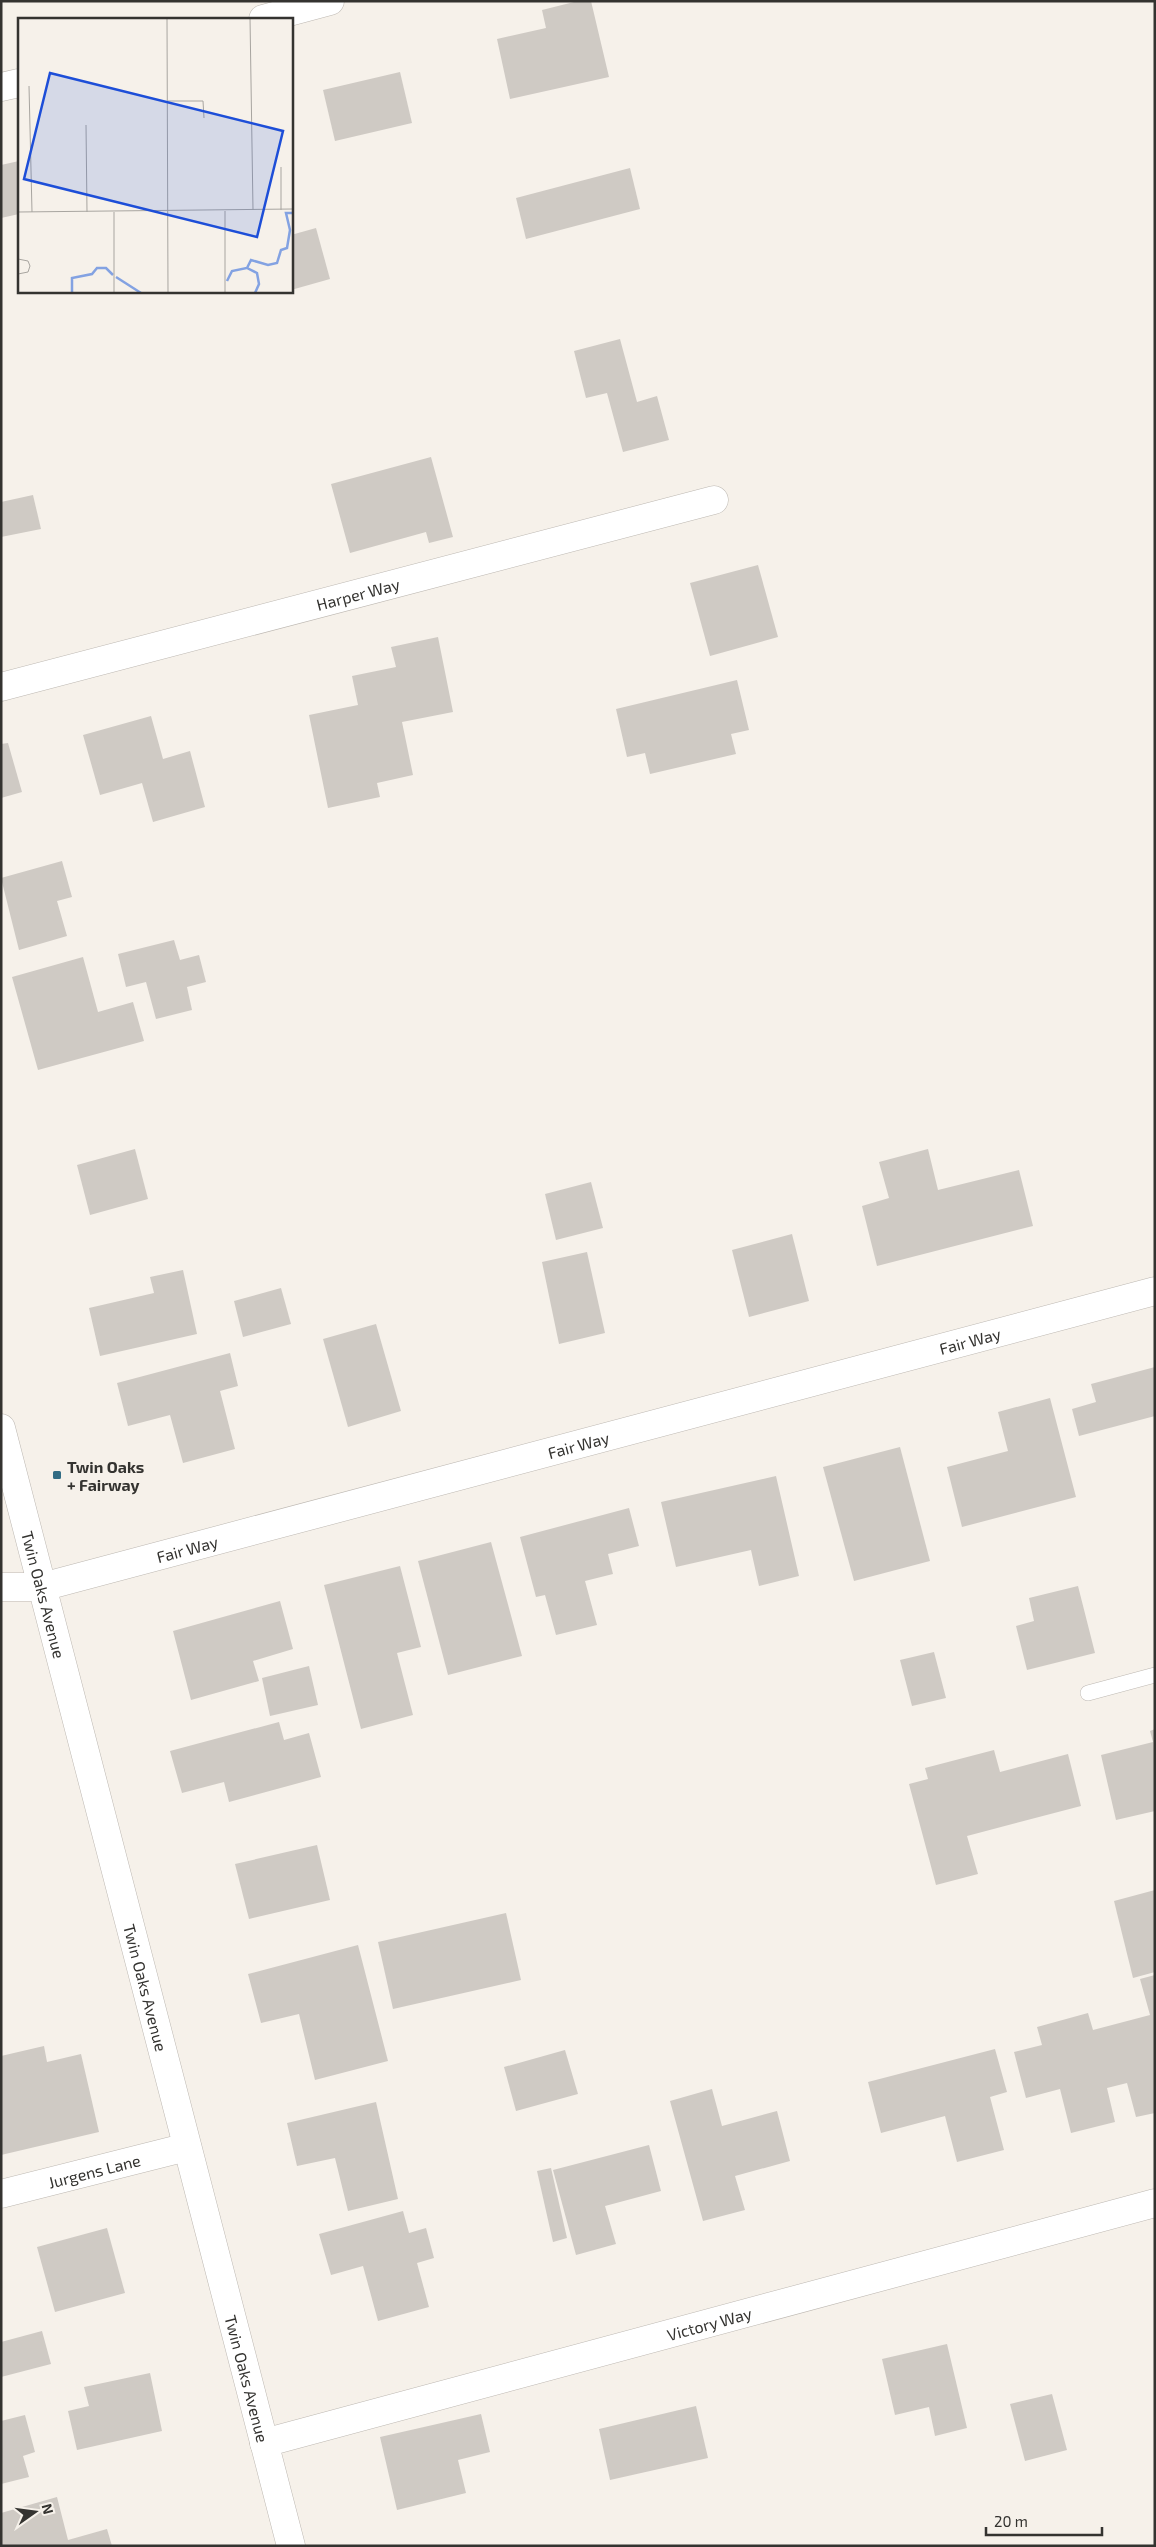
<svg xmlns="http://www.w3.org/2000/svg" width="1156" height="2547" font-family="'Exo 2',sans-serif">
  <rect width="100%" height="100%" fill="#f6f1ea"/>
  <g fill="#cfcac4">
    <path d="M578 1H591L609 77 510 99 497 39 546 28 542 10Z"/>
    <path d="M400 72 412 123 335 141 323 90Z"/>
    <path d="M19 161V214L1 218V165Z"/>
    <path d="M630 168 640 209 526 239 516 198Z"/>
    <path d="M316 228 330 279 291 290V235Z"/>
    <path d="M620 339 637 402 657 396 669 440 623 452 607 393 586 398 574 351Z"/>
    <path d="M431 457 453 537 429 543 426 532 350 553 331 484Z"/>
    <path d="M33 495 41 529 1 537V502Z"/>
    <path d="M758 565 778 637 710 656 690 583Z"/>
    <path d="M438 637 453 712 402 722 413 775 377 783 380 797 328 808 309 715 358 705 352 676 396 667 391 647Z"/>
    <path d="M737 680 749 730 731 734 736 754 650 774 645 753 627 757 616 709Z"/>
    <path d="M151 716 163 759 190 751 205 807 153 822 142 783 100 795 83 735Z"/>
    <path d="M8 743 22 792 1 798V744Z"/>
    <path d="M62 861 72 897 57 901 67 936 19 950 1 878Z"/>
    <path d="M174 940 180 960 199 955 206 982 187 987 192 1010 156 1019 146 982 126 987 118 954Z"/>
    <path d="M83 957 98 1012 133 1002 144 1041 38 1070 12 977Z"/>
    <path d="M135 1149 148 1199 90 1215 77 1165Z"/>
    <path d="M928 1149 938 1190 1019 1170 1033 1226 877 1266 862 1206 889 1198 879 1162Z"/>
    <path d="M591 1182 603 1228 556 1240 545 1194Z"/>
    <path d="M792 1234 809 1301 749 1317 732 1250Z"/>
    <path d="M587 1252 605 1333 559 1344 542 1262Z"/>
    <path d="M183 1270 197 1334 100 1356 89 1308 154 1293 150 1277Z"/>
    <path d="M281 1288 291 1324 243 1337 234 1301Z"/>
    <path d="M376 1324 401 1411 348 1427 323 1339Z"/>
    <path d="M230 1353 238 1386 220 1391 235 1449 183 1463 170 1415 128 1426 117 1383Z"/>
    <path d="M1155 1367V1416L1079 1436 1072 1409 1096 1402 1091 1384Z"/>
    <path d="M1050 1398 1076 1497 962 1527 947 1467 1008 1451 998 1412Z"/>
    <path d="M900 1447 930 1561 854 1581 823 1467Z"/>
    <path d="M776 1476 799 1576 759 1586 751 1550 676 1567 661 1502Z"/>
    <path d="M629 1508 639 1546 608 1554 613 1574 585 1581 597 1625 556 1635 545 1595 536 1597 520 1537Z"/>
    <path d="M491 1542 522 1656 448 1675 418 1561Z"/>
    <path d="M400 1566 421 1647 397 1653 413 1715 361 1729 324 1585Z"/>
    <path d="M1078 1586 1095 1653 1027 1670 1016 1626 1034 1621 1029 1598Z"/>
    <path d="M280 1601 293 1649 253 1661 259 1681 191 1700 173 1631Z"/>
    <path d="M934 1652 946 1698 912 1706 900 1660Z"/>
    <path d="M309 1666 318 1705 270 1716 262 1678Z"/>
    <path d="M279 1722 284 1740 309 1733 321 1777 229 1802 224 1782 182 1793 170 1751Z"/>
    <path d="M1155 1729V1811L1116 1820 1101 1755 1153 1742 1150 1731Z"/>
    <path d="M994 1750 1000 1772 1068 1754 1081 1806 967 1836 978 1874 936 1885 909 1784 928 1779 925 1768Z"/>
    <path d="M317 1845 330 1900 249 1919 235 1864Z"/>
    <path d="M1155 1890V1972L1133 1978 1114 1901Z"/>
    <path d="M506 1913 521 1980 393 2009 378 1942Z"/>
    <path d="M358 1945 388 2061 315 2080 299 2014 261 2023 248 1974Z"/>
    <path d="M1155 1975V2113L1136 2117 1127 2083 1107 2088 1115 2122 1071 2133 1060 2089 1026 2098 1014 2052 1042 2045 1037 2027 1088 2013 1093 2030 1150 2015 1140 1979Z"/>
    <path d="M44 2046 47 2062 81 2054 99 2132 1 2155V2056Z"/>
    <path d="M995 2049 1007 2092 990 2097 1004 2150 957 2162 945 2116 881 2133 868 2082Z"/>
    <path d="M565 2050 578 2094 516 2111 504 2067Z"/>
    <path d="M712 2089 722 2126 777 2111 790 2161 735 2176 745 2210 703 2221 670 2101Z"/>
    <path d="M376 2102 398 2199 348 2211 335 2158 297 2166 287 2123Z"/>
    <path d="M649 2145 661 2191 605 2206 616 2244 576 2255 553 2170Z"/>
    <path d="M551 2168 567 2238 553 2242 537 2171Z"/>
    <path d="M403 2211 409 2233 426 2228 434 2258 417 2263 429 2307 378 2321 363 2266 331 2275 319 2234Z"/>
    <path d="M107 2228 125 2293 55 2312 37 2247Z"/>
    <path d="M42 2331 51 2364 1 2377V2342Z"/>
    <path d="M947 2344 967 2428 935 2436 929 2407 895 2415 882 2359Z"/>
    <path d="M150 2373 162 2431 77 2450 68 2411 89 2406 84 2387Z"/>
    <path d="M1052 2394 1067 2450 1025 2461 1010 2404Z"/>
    <path d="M696 2406 708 2458 610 2480 599 2429Z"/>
    <path d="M481 2414 490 2452 458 2460 466 2493 397 2510 380 2437Z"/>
    <path d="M25 2415 35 2452 23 2456 29 2477 1 2484V2421Z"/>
    <path d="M57 2497 68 2540 107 2529 112 2546H1V2513Z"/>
  </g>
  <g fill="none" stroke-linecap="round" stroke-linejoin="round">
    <g stroke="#bdb8b2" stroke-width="16">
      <path id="lane" d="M1088 1693 1155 1675"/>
    </g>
    <g stroke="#bdb8b2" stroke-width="29">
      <g id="street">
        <path d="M263 19 330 1"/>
        <path d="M1 87 19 83"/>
        <path id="s1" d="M1 687 714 500"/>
        <path id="s2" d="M1 1587H42L1155 1291"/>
        <path id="s3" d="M1 2194 187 2147"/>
        <path id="s4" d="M264 2443 1155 2203"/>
      </g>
    </g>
    <g stroke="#bdb8b2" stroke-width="29">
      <g id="secondary">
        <path id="s5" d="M1 1428 291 2546"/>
      </g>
    </g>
    <use href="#lane" stroke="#fff" stroke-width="15"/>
    <use href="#street" stroke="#fff" stroke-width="28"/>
    <use href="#secondary" stroke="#fff" stroke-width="28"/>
  </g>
  <rect fill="#326c84" stroke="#f6f1ea" stroke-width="2" x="52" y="1470" width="10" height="10" rx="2.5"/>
  <g text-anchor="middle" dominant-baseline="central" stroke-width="5" stroke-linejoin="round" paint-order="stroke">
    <g font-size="16" fill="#343330" stroke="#f6f1ea">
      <text stroke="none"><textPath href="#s1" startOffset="369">Harper Way</textPath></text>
      <text stroke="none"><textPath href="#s2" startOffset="1001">Fair Way</textPath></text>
      <text stroke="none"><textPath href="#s2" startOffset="596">Fair Way</textPath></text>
      <text stroke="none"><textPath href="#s2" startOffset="191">Fair Way</textPath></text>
      <text stroke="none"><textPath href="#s5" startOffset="172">Twin Oaks Avenue</textPath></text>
      <text stroke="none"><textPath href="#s5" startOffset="578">Twin Oaks Avenue</textPath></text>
      <text stroke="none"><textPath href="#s3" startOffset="96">Jurgens Lane</textPath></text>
      <text stroke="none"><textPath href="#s4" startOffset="461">Victory Way</textPath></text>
      <text stroke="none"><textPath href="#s5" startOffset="982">Twin Oaks Avenue</textPath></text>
    </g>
    <g font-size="16" font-weight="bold" fill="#343330" stroke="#f6f1ea" text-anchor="start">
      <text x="67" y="1466">Twin Oaks<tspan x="67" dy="18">+ Fairway</tspan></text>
    </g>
  </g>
  <g transform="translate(18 18)">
    <rect width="275" height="275" fill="#f6f1ea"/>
    <path fill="none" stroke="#83a2e2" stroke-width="2.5" d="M229 250 239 255 241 266 237 275M98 259 123 275M209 263 214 253 229 250 233 242 250 247 259 245 263 232 269 230 272 212 268 195H275M54 275V260L74 256 79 250H88L95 257"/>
    <path fill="none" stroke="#a8a5a0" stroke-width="1" d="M149 0 150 275M232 0 235 192M11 68 14 194M150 83H185L186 100M68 107 69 194M263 149V192M207 193V275M0 194 275 191M0 241 10 243 12 248 10 254 0 256M96 275V194"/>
    <path fill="#1d4ed8" fill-opacity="0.15" stroke="#1d4ed8" stroke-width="2.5" d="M32 55 265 113 239 219 6 161Z"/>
    <rect width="275" height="275" fill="none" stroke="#343330" stroke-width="2.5"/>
  </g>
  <rect width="1156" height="2547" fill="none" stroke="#343330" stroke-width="5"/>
  <g transform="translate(35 2512) rotate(76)" stroke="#f6f1ea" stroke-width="4" paint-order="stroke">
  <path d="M0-4L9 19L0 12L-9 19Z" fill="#343330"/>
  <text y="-8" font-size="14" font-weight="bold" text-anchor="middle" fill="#343330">N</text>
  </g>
  <path d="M986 2527v8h116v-8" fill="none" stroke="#343330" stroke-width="2.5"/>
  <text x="994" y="2527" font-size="15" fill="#343330" stroke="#f6f1ea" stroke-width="4" paint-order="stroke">20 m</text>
</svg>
